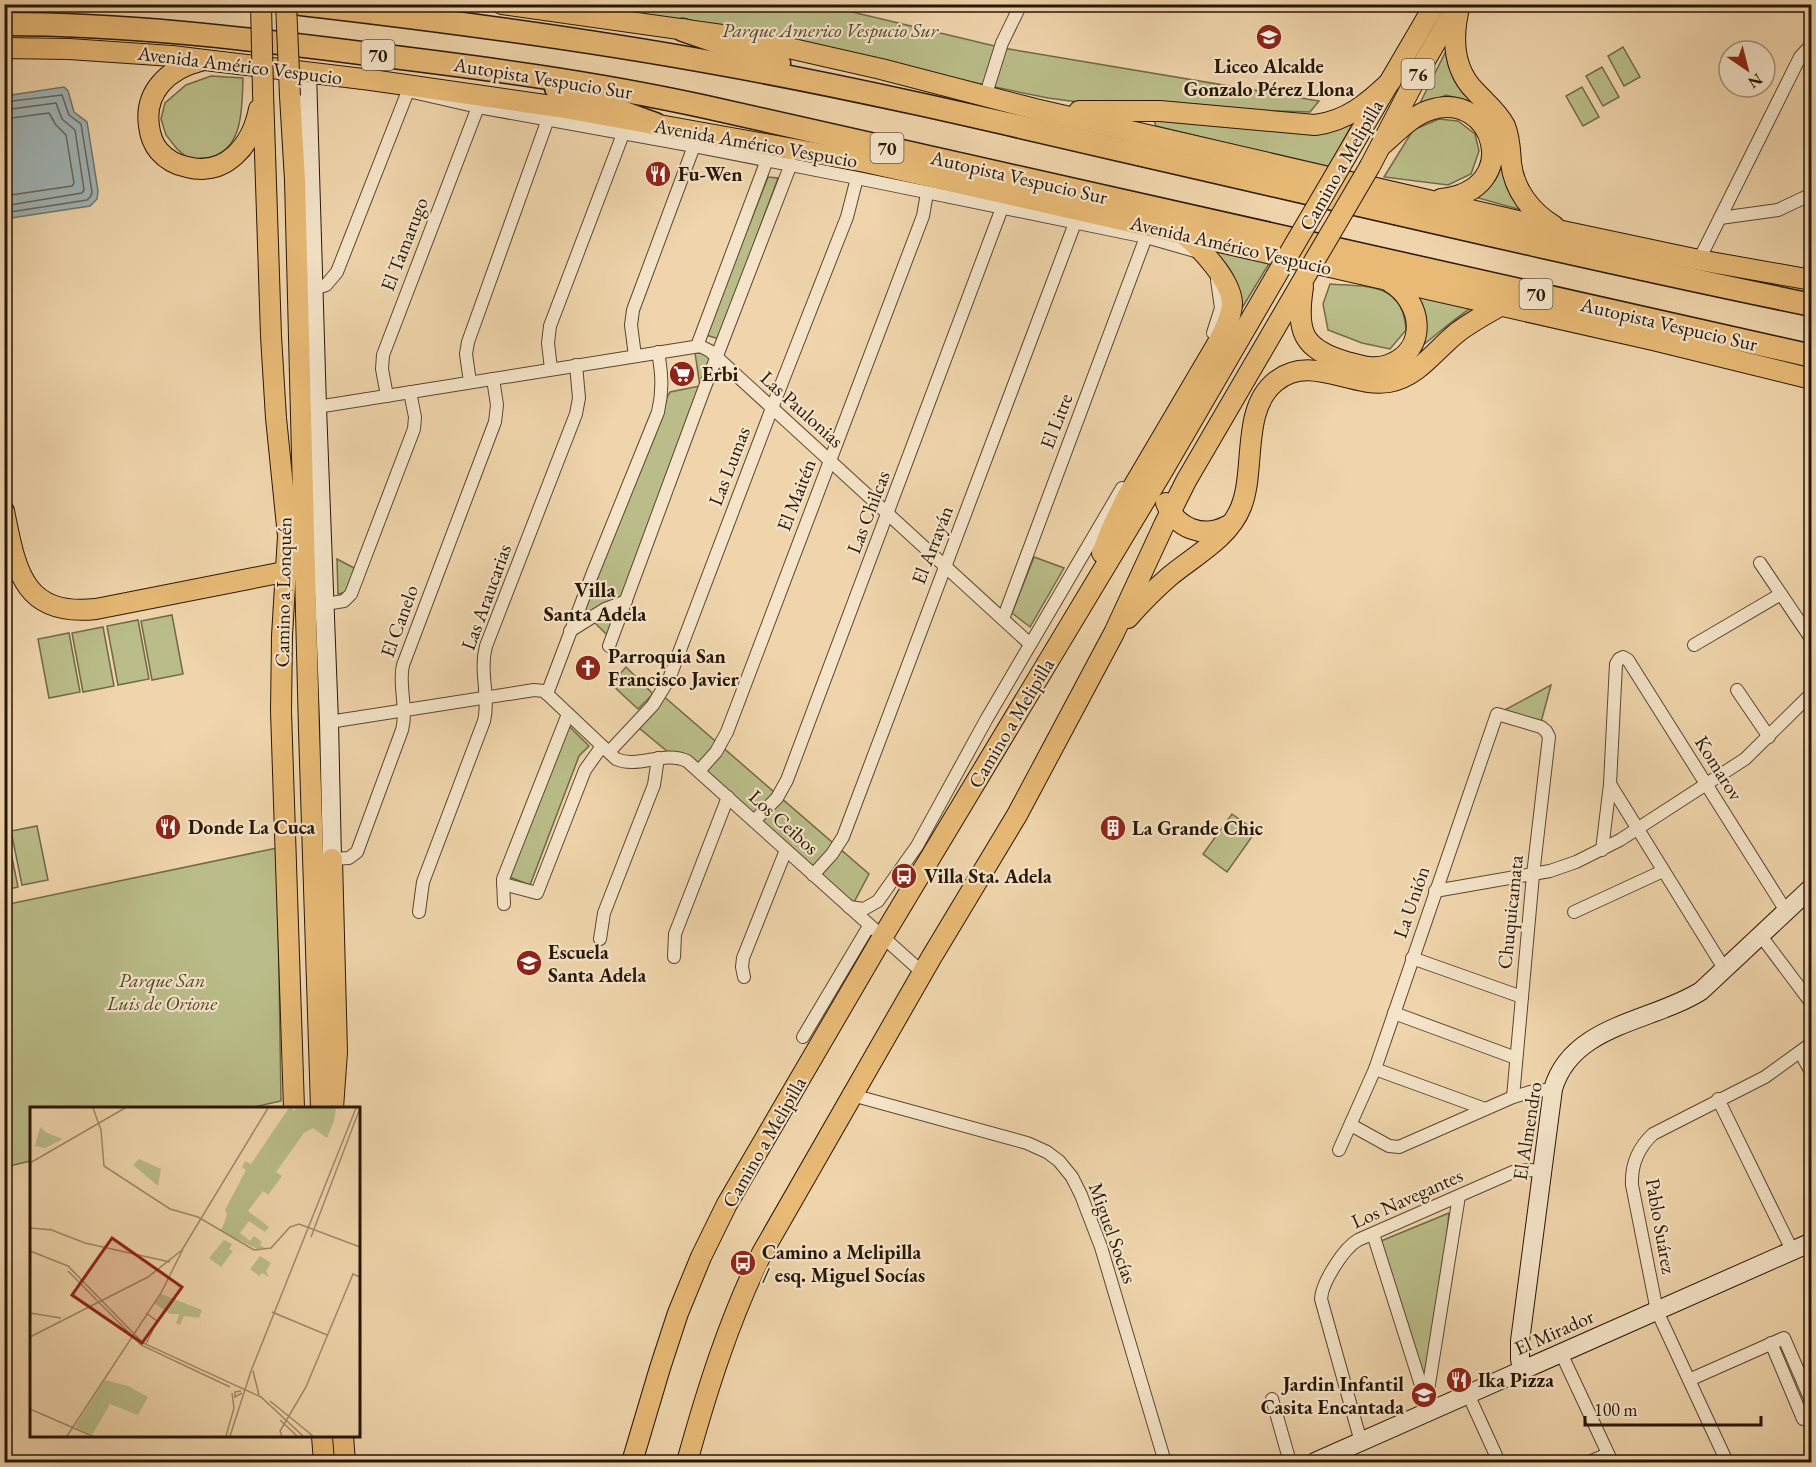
<svg xmlns="http://www.w3.org/2000/svg" width="1816" height="1467" font-family="'EB Garamond',serif">
  <rect width="100%" height="100%" fill="#f0d5ac"/>
  <filter id="stains"><feTurbulence type="fractalNoise" baseFrequency=".00333" numOctaves="4"/><feColorMatrix values="0 0 0 0 .2 0 0 0 0 .09 0 0 0 0 .02 0 0 0 .5 -.17"/></filter>
  <radialGradient id="worn" r=".72"><stop offset=".6" stop-color="#630" stop-opacity="0"/><stop offset="1" stop-color="#630" stop-opacity=".3"/></radialGradient>
  <g fill="#babd89" stroke="#716a48" stroke-width="1.5">
    <path d="M578 5H823L1003 48 1319 101 1310 112 1100 105 1048 98 694 25Z"/>
    <path d="M1449 45 1497 122 1529 212 1471 196 1485 186V114L1472 102 1446 95 1418 107Z"/>
    <path d="M1623 47 1640 77 1624 86 1608 56Z"/>
    <path d="M1602 67 1619 97 1603 106 1586 76Z"/>
    <path d="M211 76 243 78C242 102 244 143 217 155 209 159 198 159 189 159L177 149 166 135 161 119 165 103 186 85Z"/>
    <path d="M1582 87 1599 117 1583 126 1566 96Z"/>
    <path d="M1153 118 1355 119 1328 168 1156 126Z"/>
    <path d="M1439 119 1458 121 1475 134 1479 151 1471 174 1448 185 1384 177 1413 130Z"/>
    <path d="M768 177 778 178 719 339 706 335Z"/>
    <path d="M1211 248 1270 262 1242 308C1238 280 1232 267 1211 248Z"/>
    <path d="M1330 284C1368 287 1403 282 1406 330L1390 349 1362 343 1328 330 1323 304Z"/>
    <path d="M1411 294 1471 308C1448 323 1429 342 1406 358Z"/>
    <path d="M695 353H703L711 358 608 636 592 620H583L595 573 663 404 670 392 700 386Z"/>
    <path d="M1034 557 1064 568 1030 627 1012 613Z"/>
    <path d="M337 559 354 568 347 592 338 594Z"/>
    <path d="M172 615 183 674 152 680 141 621Z"/>
    <path d="M138 620 149 679 118 685 107 626Z"/>
    <path d="M103 627 114 686 83 692 72 633Z"/>
    <path d="M69 633 80 692 49 698 38 639Z"/>
    <path d="M626 667 653 694 638 709 611 684Z"/>
    <path d="M1551 685 1541 722 1501 712Z"/>
    <path d="M661 694 869 874 853 904 634 724Z"/>
    <path d="M569 726 589 746 579 756 530 885 507 876Z"/>
    <path d="M1232 814 1256 831 1227 872 1203 854Z"/>
    <path d="M37 826 48 880 22 885 11 831Z"/>
    <path d="M5 833H7L18 887 5 890Z"/>
    <path d="M277 848 281 1101 250 1108H32L31 1161 5 1167 4 905Z"/>
    <path d="M1449 1213 1432 1388 1427 1390 1381 1241Z"/>
  </g>
  <path fill="#a0b5b6" stroke="#707570" stroke-width="1.5" d="M64 87 68 91 74 112 87 122 98 191 97 199 90 206 5 219V96Z"/>
  <g fill="none" stroke-linecap="round" stroke-linejoin="round">
    <g stroke="#64665e" stroke-width="1.5">
      <path d="M4 102 62 95 69 115 81 124 92 192 91 196 87 200 4 213"/>
      <path d="M4 110 56 103 62 119 75 130 84 190 82 193 4 206"/>
      <path d="M4 119 49 113 56 125 66 135 74 183 72 186 4 196"/>
    </g>
    <g stroke="#5a4630" stroke-width="14">
      <g id="street">
        <path d="M985 97 1002 43 1021 4"/>
        <path d="M1720 218 1778 210 1812 194"/>
        <path d="M1699 260 1800 57 1812 44"/>
        <path d="M314 289 326 285 337 272 408 91 478 107 694 146 857 178 1146 237 1195 251"/>
        <path d="M1213 333 1221 308 1217 280"/>
        <path d="M697 346 767 160"/>
        <path d="M635 356 631 325 633 310 694 146"/>
        <path d="M551 369 548 343 550 326 623 134"/>
        <path d="M470 382 466 354 468 342 548 119"/>
        <path d="M387 396 382 369 383 355 478 107"/>
        <path d="M317 407 700 346 710 351 1030 644"/>
        <path d="M1760 563 1812 640"/>
        <path d="M325 604 344 601 351 594 414 429 415 417 410 392"/>
        <path d="M1003 619 1146 237"/>
        <path d="M570 631 605 609 626 601"/>
        <path d="M1694 645 1781 594"/>
        <path d="M609 646 703 392 791 164"/>
        <path d="M1737 690 1769 737"/>
        <path d="M547 694 592 575 658 412C663 391 662 374 658 352"/>
        <path d="M329 722 534 690 544 691 616 759C638 769 664 750 687 761L923 973"/>
        <path d="M609 752 653 705 669 679 772 408 847 217 857 178"/>
        <path d="M699 771 716 752 727 732 923 216 927 193"/>
        <path d="M1610 784 1725 970"/>
        <path d="M754 821 777 798 787 780 1002 208"/>
        <path d="M1602 850 1610 784 1616 664 1619 659 1623 657 1628 660 1786 911"/>
        <path d="M332 859 349 858 357 852 402 730C408 708 398 686 403 665L495 422 497 405 493 379"/>
        <path d="M813 875 832 854 843 837 1075 223"/>
        <path d="M503 884 537 893 585 770 602 746"/>
        <path d="M1435 891 1550 871 1576 862 1620 840 1745 759 1812 693"/>
        <path d="M504 904 503 879 568 714"/>
        <path d="M849 907 864 909 878 901 917 846 986 720 1122 488"/>
        <path d="M419 912 423 882 484 721C490 696 479 672 486 646L576 414 579 398 576 365"/>
        <path d="M1574 912 1663 871"/>
        <path d="M1761 936 1812 1004"/>
        <path d="M600 939 604 913 654 785 658 758"/>
        <path d="M674 957 675 934 728 797"/>
        <path d="M1412 958 1522 997"/>
        <path d="M744 977 742 967 743 958 786 850"/>
        <path d="M1394 1013 1516 1058"/>
        <path d="M803 1037 869 926"/>
        <path d="M1800 1052 1812 1074"/>
        <path d="M1375 1069 1485 1109"/>
        <path d="M852 1095 1027 1143 1047 1152 1059 1161 1072 1177 1081 1195 1101 1247 1165 1462"/>
        <path d="M1718 1099 1792 1250"/>
        <path d="M1351 1125 1389 1146 1399 1147 1513 1097 1530 1092 1553 1089"/>
        <path d="M1339 1150 1375 1069 1497 714 1541 727 1546 731 1549 737 1533 875 1513 1097"/>
        <path d="M1373 1234 1425 1398"/>
        <path d="M1771 1343 1803 1419 1812 1415"/>
        <path d="M1561 1353 1612 1462"/>
        <path d="M1689 1380 1784 1338 1812 1403"/>
        <path d="M1468 1394 1499 1462"/>
        <path d="M1272 1399 1290 1462"/>
        <path d="M1426 1403 1459 1196"/>
        <path d="M1361 1442 1321 1299C1322 1282 1344 1248 1358 1240L1513 1172 1529 1170 1543 1171"/>
        <path d="M1589 1462 1608 1454"/>
        <path d="M1727 1462 1657 1311 1632 1185C1631 1165 1638 1148 1653 1134L1765 1077 1812 1043"/>
      </g>
    </g>
    <g stroke="#281606" stroke-width="20">
      <g id="secondary">
        <path d="M307 72 317 407 329 722 332 859"/>
        <path d="M1522 1370 1520 1359V1341L1553 1089C1572 1024 1652 1022 1701 991L1812 887"/>
        <path d="M1315 1462 1812 1242"/>
      </g>
    </g>
    <g stroke="#281606" stroke-width="22">
      <g id="primary">
        <path d="M502 4 722 35 793 49 881 69 1035 109 1562 231 1699 260 1812 280"/>
        <path d="M1460 4C1452 35 1452 68 1475 91 1486 103 1498 112 1505 126 1510 138 1510 150 1511 163 1514 190 1531 212 1554 226"/>
        <path d="M4 48 69 49 172 56 371 80 559 107 865 162 1653 340 1812 379"/>
        <path d="M200 61C168 69 144 92 149 126 150 135 153 144 159 151 166 159 176 165 187 167 226 177 252 145 259 109"/>
        <path d="M263 92 271 336 276 418 288 536 282 636 281 711 294 1108"/>
        <path d="M290 96 295 180 309 730 321 1108"/>
        <path d="M1079 111H1160L1315 125C1347 121 1368 103 1391 81"/>
        <path d="M1382 145C1396 133 1411 116 1430 110 1494 89 1525 190 1441 199"/>
        <path d="M1341 165 1435 4"/>
        <path d="M1370 166 1426 59 1455 9"/>
        <path d="M1303 287C1296 332 1302 349 1347 362 1361 366 1374 370 1388 365 1429 350 1423 302 1390 282"/>
        <path d="M1166 503C1176 528 1203 539 1227 526"/>
        <path d="M4 511C16 569 22 617 96 609L299 569"/>
        <path d="M1102 553 1112 528 1127 497 1220 339C1225 328 1232 316 1232 303 1231 280 1200 247 1183 234"/>
        <path d="M1128 618C1141 603 1155 589 1170 576 1194 556 1229 538 1241 507 1256 470 1241 410 1275 382 1310 353 1350 388 1389 382 1418 377 1435 350 1458 332 1471 322 1486 314 1500 306"/>
        <path d="M332 859 337 1052 333 1108"/>
        <path d="M322 1436 324 1462"/>
        <path d="M343 1436 345 1462"/>
        <path d="M632 1462 660 1368 678 1313 701 1257 727 1204 882 938 1162 472 1276 276"/>
        <path d="M687 1462C707 1390 729 1320 762 1253L931 958 1017 815 1114 633 1164 525 1186 481 1306 275"/>
      </g>
    </g>
    <g stroke="#281606" stroke-width="25">
      <g id="highway">
        <path d="M301 4C440 20 578 38 715 63 850 87 983 118 1116 149 1348 202 1579 257 1812 305"/>
        <path d="M4 24C125 24 242 38 361 53 477 67 592 82 706 107L1812 356"/>
        <path d="M683 30 779 63"/>
        <path d="M556 88 655 124"/>
      </g>
    </g>
    <use href="#street" stroke="#f5e4c9" stroke-width="12"/>
    <use href="#secondary" stroke="#f5e4c9" stroke-width="18"/>
    <use href="#primary" stroke="#e8ba76" stroke-width="20"/>
    <use href="#highway" stroke="#e8ba76" stroke-width="22"/>
    <g stroke="#281606" stroke-width="22" stroke-linecap="butt">
      <g id="primary-bridge">
        <path d="M261 4 263 92"/>
        <path d="M286 4 290 96"/>
        <path d="M1306 275 1370 166"/>
        <path d="M1276 276 1341 165"/>
      </g>
    </g>
    <use href="#primary-bridge" stroke="#e8ba76" stroke-width="20"/>
  </g>
  <defs>
    <g id="school-disc" transform="scale(1.35)"><circle r="9.5" fill="#8f2418" stroke="#f5e4c9"/><path d="M0-5L7-2L0 1L-7-2ZM-4 1L0 2.5L4 1V4Q0 6-4 4Z" fill="#fff"/></g>
    <g id="restaurant-disc" transform="scale(1.35)"><circle r="9.5" fill="#8f2418" stroke="#f5e4c9"/><path d="M-5-6h1v4h1v-4h1v4h1v-4h1v5L-1.5 .5V6h-2V.5L-5-1ZM5-6V6H3V1.5H1.5Q1.5-4 5-6Z" fill="#fff"/></g>
    <g id="supermarket-disc" transform="scale(1.35)"><circle r="9.5" fill="#8f2418" stroke="#f5e4c9"/><path d="M-6-5.5h2.5l.6 2H6L4.5 2H-2.5L-4.4-4H-6ZM-1.5 3.2a1.3 1.3 0 1 0 .1 0ZM3 3.2a1.3 1.3 0 1 0 .1 0Z" fill="#fff"/></g>
    <g id="church-disc" transform="scale(1.35)"><circle r="9.5" fill="#8f2418" stroke="#f5e4c9"/><path d="M-1.2-6h2.4v3.5h3.3v2.4h-3.3V6h-2.4V-.1h-3.3v-2.4h3.3Z" fill="#fff"/></g>
    <g id="building-disc" transform="scale(1.35)"><circle r="9.5" fill="#8f2418" stroke="#f5e4c9"/><path d="M-4-6H4V6H1V3H-1V6H-4ZM-2.5-4.3h1.7v1.8h-1.7ZM.8-4.3h1.7v1.8H.8ZM-2.5-1h1.7V.8h-1.7ZM.8-1h1.7V.8H.8Z" fill="#fff"/></g>
    <g id="bus-disc" transform="scale(1.35)"><circle r="9.5" fill="#8f2418" stroke="#f5e4c9"/><path d="M-5-6H5V4H4V6H2V4H-2V6H-4V4H-5ZM-3.5-4V0h7V-4ZM-3.5 1.2v1.5H-2V1.2ZM2 1.2v1.5H3.5V1.2Z" fill="#fff"/></g>
  </defs>
  <g fill-rule="evenodd">
    <use href="#school-disc" x="1269" y="37"/>
    <use href="#restaurant-disc" x="658" y="174"/>
    <use href="#supermarket-disc" x="682" y="374"/>
    <use href="#church-disc" x="588" y="668"/>
    <use href="#restaurant-disc" x="168" y="827"/>
    <use href="#building-disc" x="1113" y="828"/>
    <use href="#bus-disc" x="904" y="876"/>
    <use href="#school-disc" x="529" y="963"/>
    <use href="#bus-disc" x="743" y="1263"/>
    <use href="#restaurant-disc" x="1459" y="1380"/>
    <use href="#school-disc" x="1424" y="1395"/>
  </g>
  <g text-anchor="middle" dominant-baseline="central" stroke-width="4.5" stroke-linejoin="round" paint-order="stroke">
    <g fill="#f5e4c9" stroke="#665440" stroke-width="1.5">
      <rect x="361.5" y="40" width="33" height="30" rx="4.5"/>
      <rect x="1401.5" y="59" width="33" height="30" rx="4.5"/>
      <rect x="870.5" y="133" width="33" height="30" rx="4.5"/>
      <rect x="1519.5" y="279" width="33" height="30" rx="4.5"/>
    </g>
    <g font-size="18" font-weight="bold" fill="#281606">
      <text x="378" y="55">70</text>
      <text x="1418" y="74">76</text>
      <text x="887" y="148">70</text>
      <text x="1536" y="294">70</text>
    </g>
    <g font-size="20" font-style="italic" fill="#54482d" stroke="#f5e4c9">
      <text x="830" y="30">Parque Americo Vespucio Sur</text>
      <text x="162" y="980">Parque San<tspan x="162" dy="23">Luis de Orione</tspan></text>
    </g>
    <g font-size="20" fill="#281606" stroke="#f5e4c9">
      <text transform="translate(240 65) rotate(7)">Avenida Américo Vespucio</text>
      <text transform="translate(543 78) rotate(9)">Autopista Vespucio Sur</text>
      <text transform="translate(756 143) rotate(10)">Avenida Américo Vespucio</text>
      <text transform="translate(1341 165) rotate(-60)">Camino a Melipilla</text>
      <text transform="translate(1019 177) rotate(13)">Autopista Vespucio Sur</text>
      <text transform="translate(404 244) rotate(-69)">El Tamarugo</text>
      <text transform="translate(1231 245) rotate(13)">Avenida Américo Vespucio</text>
      <text transform="translate(1669 324) rotate(13)">Autopista Vespucio Sur</text>
      <text transform="translate(802 409) rotate(42)">Las Paulonias</text>
      <text transform="translate(1056 421) rotate(-69)">El Litre</text>
      <text transform="translate(729 466) rotate(-69)">Las Lumas</text>
      <text transform="translate(796 495) rotate(-69)">El Maitén</text>
      <text transform="translate(868 512) rotate(-69)">Las Chilcas</text>
      <text transform="translate(932 545) rotate(-69)">El Arrayán</text>
      <text transform="translate(283 592) rotate(-89)">Camino a Lonquén</text>
      <text transform="translate(486 597) rotate(-70)">Las Araucarias</text>
      <text transform="translate(399 621) rotate(-70)">El Canelo</text>
      <text transform="translate(1011 723) rotate(-59)">Camino a Melipilla</text>
      <text transform="translate(1719 768) rotate(58)">Komarov</text>
      <text transform="translate(784 822) rotate(42)">Los Ceibos</text>
      <text transform="translate(1411 902) rotate(-71)">La Unión</text>
      <text transform="translate(1510 912) rotate(-84)">Chuquicamata</text>
      <text transform="translate(1527 1131) rotate(-81)">El Almendro</text>
      <text transform="translate(764 1142) rotate(-60)">Camino a Melipilla</text>
      <text transform="translate(1407 1198) rotate(-24)">Los Navegantes</text>
      <text transform="translate(1661 1226) rotate(80)">Pablo Suárez</text>
      <text transform="translate(1113 1233) rotate(70)">Miguel Socías</text>
      <text transform="translate(1554 1332) rotate(-24)">El Mirador</text>
    </g>
    <g font-size="20" font-weight="bold" fill="#281606" stroke="#f5e4c9" text-anchor="start">
      <text x="1269" y="66" text-anchor="middle">Liceo Alcalde<tspan x="1269" dy="23">Gonzalo Pérez Llona</tspan></text>
      <text x="678" y="174">Fu-Wen</text>
      <text x="702" y="374">Erbi</text>
      <text x="608" y="656">Parroquia San<tspan x="608" dy="23">Francisco Javier</tspan></text>
      <text x="188" y="827">Donde La Cuca</text>
      <text x="1132" y="828">La Grande Chic</text>
      <text x="924" y="876">Villa Sta. Adela</text>
      <text x="548" y="952">Escuela<tspan x="548" dy="23">Santa Adela</tspan></text>
      <text x="762" y="1252">Camino a Melipilla<tspan x="762" dy="23">/ esq. Miguel Socías</tspan></text>
      <text x="1478" y="1380">Ika Pizza</text>
      <text x="1404" y="1384" text-anchor="end">Jardin Infantil<tspan x="1404" dy="23">Casita Encantada</tspan></text>
    </g>
    <g font-size="21" font-weight="bold" fill="#281606" stroke="#f5e4c9">
      <text x="595" y="589">Villa<tspan x="595" dy="24">Santa Adela</tspan></text>
    </g>
  </g>
  <g transform="translate(30 1107)">
    <rect width="330" height="330" fill="#f0d5ac"/>
    <path d="M259 1H263V4L267 1H306L304 14 297 31 283 21 274 26 246 65 252 69 238 88 233 84 218 104 239 120 235 125 219 114 210 126 220 134 224 129 232 135 230 138 235 141 227 142 191 124 197 108 195 103 216 63 212 60 215 54 221 57ZM10 20 17 26 33 32 15 41 5 39ZM109 52 131 62 128 79 103 58ZM194 133 202 137 199 142 203 144 191 160 179 151ZM230 149 241 156 236 164 239 170 232 166 229 169 220 162ZM131 187 172 203 169 211 154 209 150 218 146 216 149 207H140L124 196ZM75 273 98 279 118 290 108 308 80 297 62 328 45 320Z" fill="#babd89"/>
    <path fill="none" stroke="#a0896a" stroke-width="1.5" d="M63 1 71 23 74 59 140 102 168 110 224 143 241 141 260 120 269 117 330 140M0 56 95 1M0 121 23 123M19 122 55 136 140 155M281 130 330 1M0 144 38 159 113 236 231 290 273 329M38 164 111 238 200 280M242 205 297 228M0 206 31 211M116 206 127 214 116 237M0 230 118 170 152 143 238 1M223 264 229 288M211 284 205 285V290L212 286M240 294 283 329M0 302 62 329M250 313 267 329M37 329 131 186 153 142M196 329 204 301 202 286M200 329 221 264 326 1M252 329 250 324 276 280 323 167 330 170"/>
    <path fill="#8f2418" fill-opacity="0.15" stroke="#8f2418" stroke-width="3" d="M82 131 152 180 112 236 42 188Z"/>
    <rect width="330" height="330" fill="none" stroke="#281606" stroke-width="3"/>
  </g>
  <rect width="1816" height="1467" fill="none" stroke="#f0d5ac" stroke-width="24"/>
  <rect x="6" y="6" width="1804" height="1455" fill="none" stroke="#281606" stroke-width="3"/>
  <rect x="12" y="12" width="1792" height="1443" fill="none" stroke="#281606" stroke-width="1.5"/>
  <g transform="translate(1747 69) rotate(145)"><circle r="28" fill="#f5e4c9" stroke="#a3927b" stroke-width="1.5"/>
  <path d="M0-4.5L10 22L0 15L-10 22Z" fill="#8f2418"/>
  <text y="-9" font-size="16" font-weight="bold" text-anchor="middle" fill="#281606">N</text>
  </g>
  <path d="M1585 1416v9h176v-9" fill="none" stroke="#281606" stroke-width="3"/>
  <text x="1594" y="1416" font-size="18" fill="#281606" stroke="#f5e4c9" stroke-width="4.5" paint-order="stroke">100 m</text>
  <rect width="100%" height="100%" filter="url(#stains)"/>
  <rect width="100%" height="100%" fill="url(#worn)"/>
</svg>
